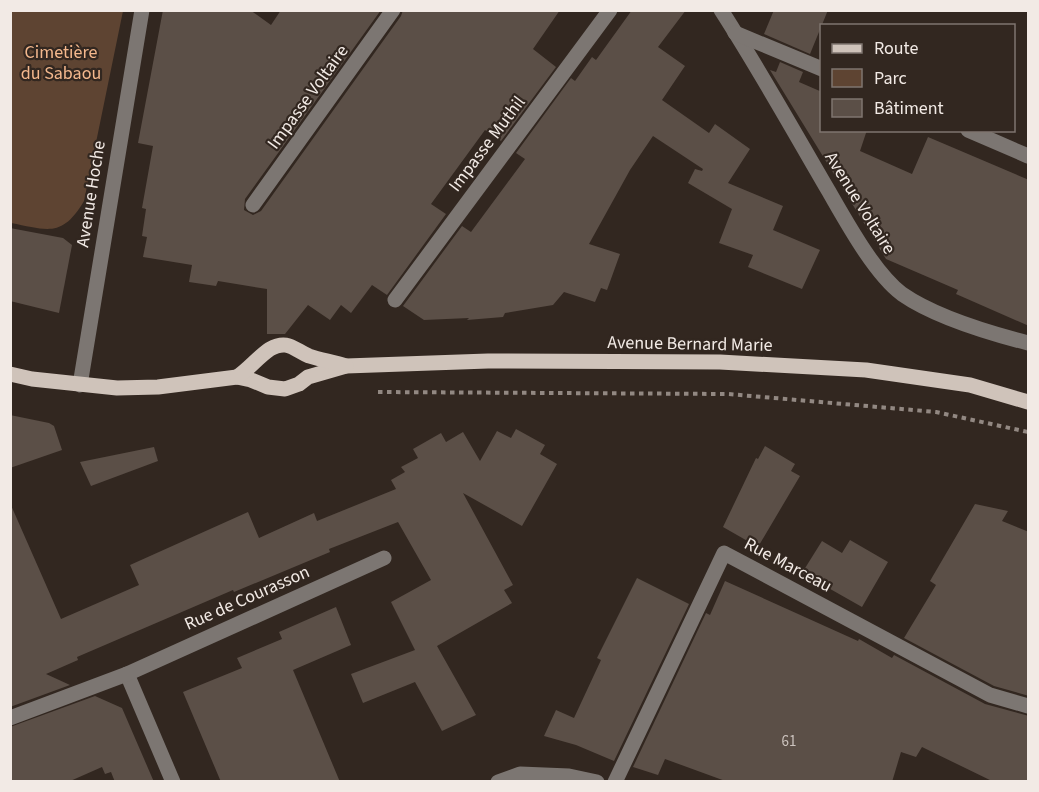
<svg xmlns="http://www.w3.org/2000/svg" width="1039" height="792" font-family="'Source Sans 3',sans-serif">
  <rect width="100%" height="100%" fill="#322720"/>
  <path fill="#5e4432" d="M10 11H123L84 201C62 238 48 230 11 223Z"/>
  <g fill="#5b4f47">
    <path d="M163 10H250L271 25 281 10H381L245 199 244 210 253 215 261 211 401 16 403 10H560L533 49 556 67 501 141 485 130 431 204 446 214 387 295 372 285 351 313 341 305 330 320 308 305 285 334H267V289L218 281 216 286 189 282 192 265 143 257 147 237 142 236 146 209 142 208 153 146 138 143Z"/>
    <path d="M632 10H686L658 47 685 66 662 100 709 133 715 124 750 149 728 183 783 206 773 230 820 250 802 289 748 267 753 255 719 243 732 209 688 183 695 169 702 171 703 169 653 136 630 170 589 244 620 254 607 290 601 288 595 302 564 292 553 305 505 313 503 317 467 320 469 318 424 320 403 306 462 226 471 232 525 159 516 153 571 78 575 81 592 57 596 60Z"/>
    <path d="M774 10H828L810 54 764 34Z"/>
    <path d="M780 62 803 72 799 82 822 92V130H867L860 151 912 174 928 137 1029 180V326L956 294 958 290 886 259 770 70 776 72Z"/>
    <path d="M10 228 63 238 72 245 59 313 10 301Z"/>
    <path d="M10 415 49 423 54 426 62 450 10 468Z"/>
    <path d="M516 429 545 445 540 454 557 464 522 526 463 493 513 585 504 590 512 603 437 646 476 715 442 731 415 682 363 703 351 674 415 650 391 602 431 580 398 522 329 549 330 552 234 592 233 590 77 657 78 660 46 674 70 685 10 707V503L61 619 139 585 130 565 248 512 259 538 314 513 317 521 396 489 391 480 405 472 401 467 418 458 413 449 441 433 446 442 463 432 480 461 497 431 511 438Z"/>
    <path d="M765 446 795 464 791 471 800 476 758 547 723 527 756 458 758 459Z"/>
    <path d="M154 447 158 461 91 486 80 462Z"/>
    <path d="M975 504 1008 511 1002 521 1029 532V696L994 686 904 638 936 585 930 581Z"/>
    <path d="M850 540 888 562 862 607 802 573 822 541 842 553Z"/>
    <path d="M637 578 689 604 614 761 576 745 544 736 556 710 574 718 601 660 597 658Z"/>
    <path d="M725 581 858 641 859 639 892 658 894 655 985 704 1029 716V782H994L922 747 916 757 901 752 892 782H728L665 759 658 775 633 767 706 613 710 615Z"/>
    <path d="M336 607 351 645 293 670 340 782H221L183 692 242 668 237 658 282 639 279 632Z"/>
    <path d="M95 696 122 708 154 782H115L111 772 105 774 102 767 68 782H10V727Z"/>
  </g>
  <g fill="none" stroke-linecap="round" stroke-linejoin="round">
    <path stroke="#928882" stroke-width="4" stroke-dasharray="4.5 4.5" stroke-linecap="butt" d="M378 392 728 394 936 412 1028 432"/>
    <g stroke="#7c7672" stroke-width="15">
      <path d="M721 10C759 69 793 130 828 190 846 221 874 273 902 294 935 317 989 333 1028 343"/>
      <path d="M735 33 822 69"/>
      <path d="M968 130 1028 156"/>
      <path d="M253 205 393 10"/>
      <path d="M395 300 610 10"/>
      <path d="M80 385 142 10"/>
      <path d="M127 674 173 782"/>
      <path d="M10 718 127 674 384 558"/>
      <path d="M498 782 520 774 569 776 597 782"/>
      <path d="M615 782 724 553 990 695 1028 706"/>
    </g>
    <g stroke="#cfc3ba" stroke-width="15">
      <path d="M10 374 32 379 117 388 158 387 237 377 251 380 268 387 285 389 299 384 308 377 346 366 488 361 720 362 866 370 970 385 1028 402"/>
      <path d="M237 377C249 369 258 357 270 349 288 339 294 350 309 356 321 360 334 362 346 366"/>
    </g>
  </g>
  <g text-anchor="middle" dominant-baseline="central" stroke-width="4.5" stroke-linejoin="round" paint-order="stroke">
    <g font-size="15" fill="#ccc3be">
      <text x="789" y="741">61</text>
    </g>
    <g font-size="18" fill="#f4b88d" stroke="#322720">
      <text x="61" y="52">Cimetière<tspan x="61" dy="21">du Sabaou</tspan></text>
    </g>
    <g font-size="18" fill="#f2eae5" stroke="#322720">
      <text transform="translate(308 97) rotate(-54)">Impasse Voltaire</text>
      <text transform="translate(487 144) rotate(-53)">Impasse Muthil</text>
      <text transform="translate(91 194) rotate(-81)">Avenue Hoche</text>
      <text transform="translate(860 203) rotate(58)">Avenue Voltaire</text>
      <text transform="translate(690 344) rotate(1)">Avenue Bernard Marie</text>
      <text transform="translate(788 565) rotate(28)">Rue Marceau</text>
      <text transform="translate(247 598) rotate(-24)">Rue de Courasson</text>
    </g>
  </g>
  <rect width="1039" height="792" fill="none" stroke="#f2eae5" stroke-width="24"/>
  <rect x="820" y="24" width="195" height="108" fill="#322720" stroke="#7f756f" stroke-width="1.5"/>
  <rect x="832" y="44" width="30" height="9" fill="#cfc3ba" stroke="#7f756f" stroke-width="1.5"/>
  <text x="874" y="54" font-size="18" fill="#f2eae5">Route</text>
  <rect x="832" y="69" width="30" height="18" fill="#5e4432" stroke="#7f756f" stroke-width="1.5"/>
  <text x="874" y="84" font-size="18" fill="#f2eae5">Parc</text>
  <rect x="832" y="99" width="30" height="18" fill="#5b4f47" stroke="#7f756f" stroke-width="1.5"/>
  <text x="874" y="114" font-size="18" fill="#f2eae5">Bâtiment</text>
</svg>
